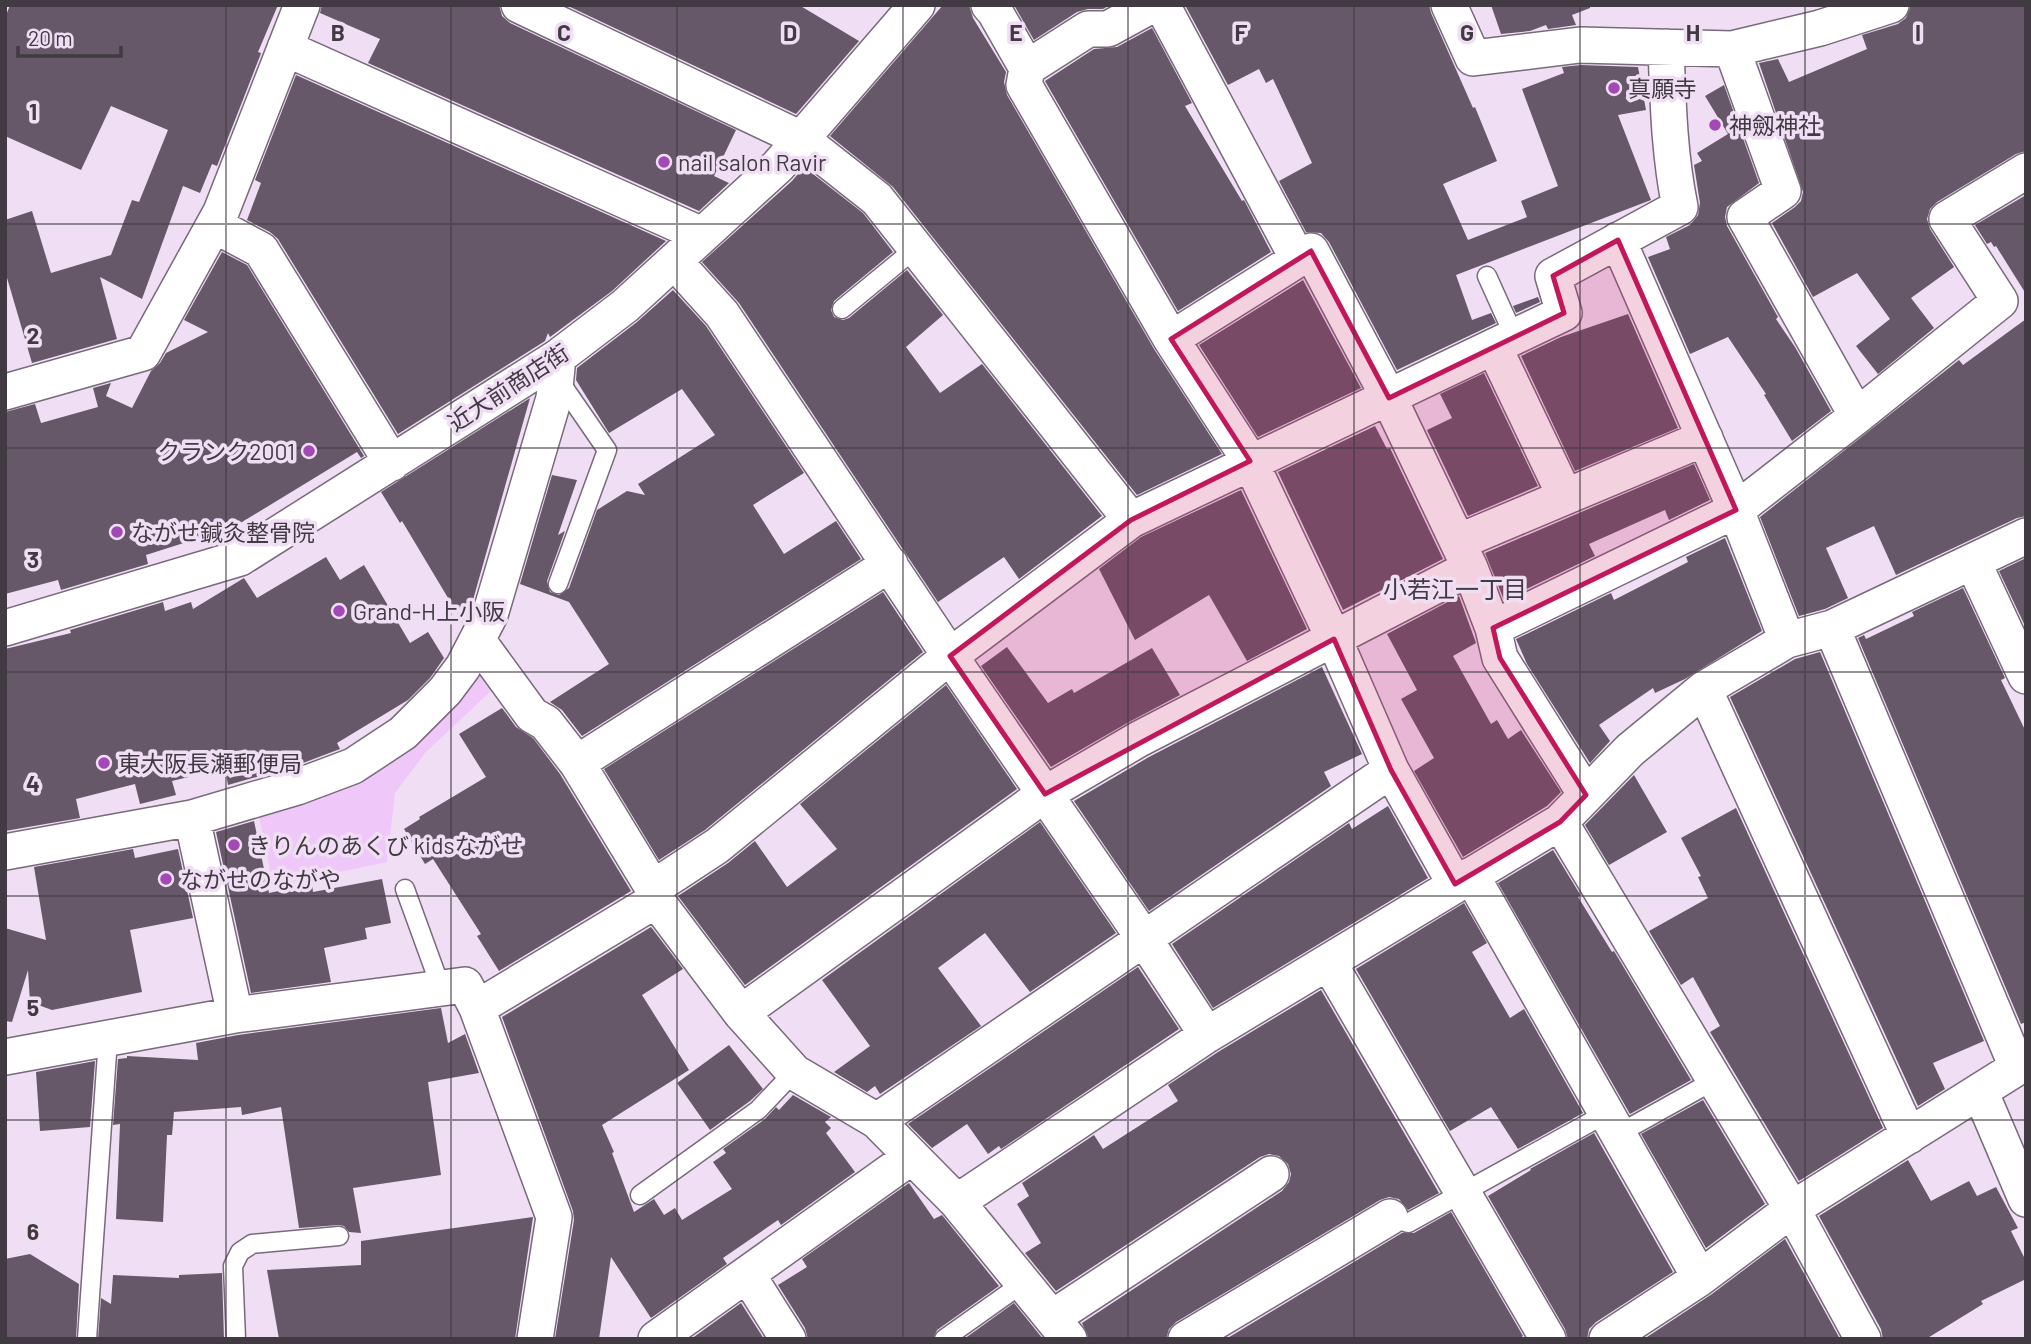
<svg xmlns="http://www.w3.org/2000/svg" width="2031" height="1344" font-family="Barlow,'Noto Sans JP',sans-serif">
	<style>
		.green { fill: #efc7f8 }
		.building { fill: #665769 }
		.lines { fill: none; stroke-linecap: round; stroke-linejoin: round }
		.service-casing { stroke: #78697b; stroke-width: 21 }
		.minor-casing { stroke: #78697b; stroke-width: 38 }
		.service { stroke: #fff; stroke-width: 18 }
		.minor { stroke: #fff; stroke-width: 35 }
		.marked { fill: #c2185b; fill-opacity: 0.2; stroke: #c2185b; stroke-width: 5; stroke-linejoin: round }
		.grid { fill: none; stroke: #413a42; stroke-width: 2; stroke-opacity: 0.55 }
		.poi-dot { fill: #a249b5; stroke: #f0dff4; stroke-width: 2.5 }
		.labels { text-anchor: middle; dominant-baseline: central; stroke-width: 7; stroke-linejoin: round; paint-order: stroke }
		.poi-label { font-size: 23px; fill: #413a42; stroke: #f0dff4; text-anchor: start }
		.street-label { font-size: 23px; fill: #413a42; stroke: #f0dff4 }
		.neighbourhood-label { font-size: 24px; fill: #413a42; stroke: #f0dff4 }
		.grid-label { font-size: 23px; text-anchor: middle; font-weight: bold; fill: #413a42; stroke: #f0dff4; stroke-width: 7; stroke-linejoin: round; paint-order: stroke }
	</style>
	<rect width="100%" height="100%" fill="#f0dff4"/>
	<!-- green -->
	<path class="green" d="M476,669L493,689L425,753L395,793L387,862L273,886L258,811Z"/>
	<!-- building -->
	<path class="building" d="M10,5H278L258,52L261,53L260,56L217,166L212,164L200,193L183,186L142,299L100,277L117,339L32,363L5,271V220L32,211L51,273L111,255L132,200L139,202L168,130L111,106L81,170L5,136V18Z
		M322,5H499L502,16L510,23L736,130L714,176L729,183L699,211L368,63L380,39L320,13Z
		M566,5H799L859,41L796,114Z
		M943,5H969L973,18L1006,72L1004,82L1007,95L1154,349L1222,454L1137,495L893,187L830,136Z
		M1014,5H1110L1103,9H1088L1077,12L1034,40Z
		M1185,5H1429L1431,13L1473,108L1475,107L1497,161L1443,184L1468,240L1527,217L1521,201L1558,186L1522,89L1564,73L1562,67L1581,65L1638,67L1646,110L1618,115L1651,200L1456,275L1472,320L1491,313L1496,323L1397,370L1329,242L1321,233L1306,232L1279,181L1312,163L1273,79L1266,83L1259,69L1228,85Z
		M1491,5H1590V8L1572,15L1576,25L1548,29L1546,25L1530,31L1501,34Z
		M1911,5H2026V151L2016,154L1937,202L1930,209L1927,219L1930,229L1954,267L1911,298L1934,328L1878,374L1856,346L1890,319L1857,273L1813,297L1772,223L1795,207L1801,201L1803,192L1759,63L1778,59L1789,82L1867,49L1862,35L1898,24L1906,18Z
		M1152,28L1192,103L1185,106L1242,201L1244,200L1271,252L1178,311L1045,81L1094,49L1117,47Z
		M296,75L666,241L612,291L550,337L548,333L545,341L398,434L278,239L270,232L247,220L261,183L255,180Z
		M1724,85L1759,183L1727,207L1725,217L1727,226L1778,317L1776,319L1795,347L1831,411L1792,441L1764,395L1766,394L1728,337L1690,354L1648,257L1670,249L1666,237L1690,225L1698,215L1700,203L1694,165L1702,161L1697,153L1728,134L1705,96Z
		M804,167L863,213L893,252L834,301L831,310L834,317L843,320L849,318L907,270L943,315L906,347L940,393L982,364L1102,516L1019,579L1004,557L938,602L739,303L702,262L792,181Z
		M2026,195V294L1996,246L1994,247L1991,242L1987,244L1975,225Z
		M222,252L247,265L364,456L361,458L357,452L234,527L146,555L148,564L61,590L58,580L5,594V412L35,404L41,423L98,407L93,388L111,383L106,396L132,408L151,371L160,363L166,353L208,332L184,320Z
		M1303,280L1361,388L1258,437L1199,345Z
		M673,290L706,326L804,473L753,505L784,554L836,521L861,559L582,736L562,710L550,702L609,664L569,602L520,584L552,475L577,480L558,535L565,531L547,581L550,592L559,595L569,588L597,510L627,491L645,495L638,484L715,435L682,389L609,433L576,380L577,368L637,322Z
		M1538,297L1540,302L1516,313L1513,306Z
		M1628,314L1678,428L1575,471L1521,356L1561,337Z
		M2026,319V516L2017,518L1896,575L1874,526L1826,548L1848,598L1825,609L1799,616L1760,517L1959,360L1963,365Z
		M1484,373L1538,486L1468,516L1427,430L1452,418L1440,394Z
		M530,398L471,607L463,623L402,521L400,523L381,492Z
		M1375,426L1387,449L1390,448L1443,559L1343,610L1278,472Z
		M1694,464L1710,500L1669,520L1665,510L1589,544L1595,556L1504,600L1485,553Z
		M1241,490L1307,629L1247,661L1209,595L1135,640L1099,569L1141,537Z
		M1725,538L1762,631L1685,679L1655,693L1653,688L1599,725L1610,741L1590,763L1527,664L1516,639L1611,593L1614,600L1688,562L1686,557Z
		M326,557L340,580L364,565L410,643L428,632L444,658L430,678L408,700L337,743L340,749L295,766L228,785L225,768L172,781L176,795L140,804L135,784L76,799L80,818L5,831V649L71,633L70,630L160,603L163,602L165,611L191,602L193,609L244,578L257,598Z
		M2026,558V628L1999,571Z
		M1963,588L2005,678L2001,680L2026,732V1022L2021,1024L1858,638L1864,635L1866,639L1914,616L1912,612Z
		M883,592L923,652L705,830L659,860L604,769Z
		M1459,596L1476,643L1453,656L1491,724L1497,720L1508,739L1521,730L1561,792L1547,806L1463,857L1414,771L1434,758L1401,699L1417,690L1387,634Z
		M1007,647L1048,703L1072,689L1074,693L1152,648L1180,695L1129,722L1051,767L981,666Z
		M1820,652L1984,1041L1933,1063L1945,1089L1918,1106L1730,697L1795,659Z
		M1322,667L1362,754L1324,772L1331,786L1149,911L1074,801L1149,757Z
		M946,685L1017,789L745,985L678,896L728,863L755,841L787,887L837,849L800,804Z
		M502,708L516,727L533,738L560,774L631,891L499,971L477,936L481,934L433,859L425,864L404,829L420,819L419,817L486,777L459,734Z
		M1634,775L1667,832L1609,865L1585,825Z
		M1388,806L1428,878L1213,1008L1172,944L1349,823L1352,829Z
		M1736,808L1883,1128L1799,1181L1710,1032L1720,1026L1693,977L1681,985L1649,931L1708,898L1698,877L1701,876L1681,838Z
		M254,821L269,893L312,884L313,892L382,879L391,923L365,928L367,939L324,948L331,982L251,993L216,832Z
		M1040,822L1116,933L1030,992L985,933L938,968L981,1026L880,1094L875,1086L867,1092L834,1072L870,1046L822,980Z
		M133,849L135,858L178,849L193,918L130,930L142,992L52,1010L30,1002L28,970L12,1022L5,1021V928L46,940L34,867Z
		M1553,850L1581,896L1578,897L1612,952L1614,951L1691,1080L1630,1114L1498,883Z
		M1464,903L1487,943L1472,952L1510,1018L1524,1009L1583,1113L1518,1149L1491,1107L1450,1131L1356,969Z
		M651,927L683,969L642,995L689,1070L602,1125L614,1152L612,1153L634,1212L654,1199L664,1215L675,1208L682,1220L732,1189L713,1162L726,1153L723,1149L765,1119L776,1107L779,1110L793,1095L831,1117L825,1122L831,1128L826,1133L855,1172L781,1225L778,1220L723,1258L727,1264L651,1318L611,1257L599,1339H555L574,1220L573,1211L502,1017Z
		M1138,967L1179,1029L1001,1149L999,1146L988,1154L967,1124L932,1148L908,1124Z
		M1321,990L1439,1193L1408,1210L1399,1199L1389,1197L1380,1200L1176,1322L1169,1329L1166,1339H1089L1082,1323L1282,1191L1289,1182L1291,1174L1288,1164L1279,1156L1269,1154L1260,1157L1056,1291L1025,1253L1041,1243L1017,1204L1029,1196L1022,1183L1094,1135L1103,1149L1178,1101L1168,1085L1218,1052Z
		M441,1008L448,1043L465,1034L479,1073L428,1082L441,1175L353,1188L361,1233L349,1232L344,1226L339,1225L299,1228L281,1107L242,1115L241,1107L174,1112L172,1135H167L163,1222L116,1219L120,1124L113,1125L118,1059L127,1058V1056L198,1060L196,1043L238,1035Z
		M729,1045L763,1089L750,1101L710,1130L677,1083Z
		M95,1061L90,1127L40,1131L36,1072Z
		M1703,1100L1765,1204L1706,1248L1641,1134Z
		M1594,1133L1673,1272L1596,1322L1589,1329L1587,1339H1568L1565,1329L1488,1196L1531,1170L1530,1169Z
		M1908,1160L1931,1201L1969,1181L1977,1196L1996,1187L2018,1228L2011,1231L2026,1261V1279L1981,1301L1983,1304L1926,1339H1883L1881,1329L1819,1216Z
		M909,1183L934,1219L942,1215L999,1286L937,1330L933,1339H808L805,1328L778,1285L807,1267L802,1259Z
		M1451,1212L1523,1336L1519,1339H1226L1402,1233H1414Z
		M533,1217L515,1339H279L267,1270L361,1265V1241Z
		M1785,1239L1840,1339H1644L1712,1294Z
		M30,1254L79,1284L76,1339H5V1259Z
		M222,1273L224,1339H98L101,1298L111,1304L113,1275L179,1278V1275Z
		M741,1303L764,1339H691Z
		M1014,1303L1043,1339H964Z"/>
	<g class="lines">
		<!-- service casing -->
		<g class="service-casing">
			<path id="service" d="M1487,276L1515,338
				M842,309L916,248
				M558,379L607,450L558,584
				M405,889L441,988
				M1618,1134L1715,1080
				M640,1195L758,1110L794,1072
				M1390,1217L1408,1223L1607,1113
				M87,1339L108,1039
				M236,1339L233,1266L240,1252L252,1244L339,1236
				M944,1339L1023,1283"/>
		</g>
		<!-- minor casing -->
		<g class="minor-casing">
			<path id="minor" d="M519,5L801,139L877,199L1131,520
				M989,5L995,12L1027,68L1024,85L1171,339L1250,461L1334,639L1391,770L1455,884
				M1162,5L1298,259
				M1449,5L1473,58L1580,45L1732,49L1820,28L1891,5
				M285,48L702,235
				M1732,49L1783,191L1745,217L1857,416
				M1027,68L1088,29H1108L1152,5
				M214,225L261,250L392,463
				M1618,240L1736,510L1787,640
				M675,262L722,314L950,656L1145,940L1207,1035
				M1171,339L1311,251L1389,398L1470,568
				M1494,347L1565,496
				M5,392L143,353L221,212L302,5
				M1458,542L1705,438
				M1973,562L2026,676
				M5,628L240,558L558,357L625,306L778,166L917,5
				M1493,628L1500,658L1586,795
				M1832,628L2017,1067
				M478,641L532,715L546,723L577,763L653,888L656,900L741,1013L794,1072L877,1121L957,1202L1069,1339
				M1704,689L1909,1136
				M577,763L890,564
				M192,818L235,1015
				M1560,822L1630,750L1704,689L1787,640L1832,628L2026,536
				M5,852L192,818L297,787L353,766L403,733L445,691L463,667L490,615L554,398L558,357
				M1471,875L1700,1278
				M653,888L717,846L950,656L1131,520L1564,313L1553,276L1680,207C1669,153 1668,101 1666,47
				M1329,963L1548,1339
				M477,1008L656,900
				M741,1013L1045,794L1139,739L1470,568L1493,628L1736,510L1857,416L2000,301L1947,219L2026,171
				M5,1057L235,1015L465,985L477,1008L554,1217L535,1339
				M1980,1091L2026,1199
				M877,1121L1391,770
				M957,1202L1207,1035L1560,822L1792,1209L1863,1339
				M747,1274L788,1339
				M1052,1318L1271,1174
				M656,1339L911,1157
				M1186,1339L1390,1217
				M1607,1339L1700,1278L1792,1209L2026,1062"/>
		</g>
		<!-- service -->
		<use href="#service" class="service"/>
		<!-- minor -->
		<use href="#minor" class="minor"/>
	</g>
	<!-- marked area -->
	<path class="marked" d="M1618,240L1736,510L1493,628L1500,658L1586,795L1560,822L1455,884L1391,770L1334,639L1045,794L950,656L1131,520L1250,461L1171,339L1311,251L1389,398L1564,313L1553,276Z"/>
	<!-- grid -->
	<path class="grid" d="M226,5V1339M451,5V1339M677,5V1339M903,5V1339M1128,5V1339M1354,5V1339M1580,5V1339M1805,5V1339M5,224H2026M5,448H2026M5,672H2026M5,896H2026M5,1120H2026"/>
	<!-- markers -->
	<g class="poi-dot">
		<circle cx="1614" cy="88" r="7"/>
		<circle cx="1715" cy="125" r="7"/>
		<circle cx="664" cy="162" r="7"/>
		<circle cx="309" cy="451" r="7"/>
		<circle cx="117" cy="532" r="7"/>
		<circle cx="339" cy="611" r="7"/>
		<circle cx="104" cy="763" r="7"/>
		<circle cx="234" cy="845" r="7"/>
		<circle cx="166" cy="879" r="7"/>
	</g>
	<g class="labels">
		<!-- poi labels -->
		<g class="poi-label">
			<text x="1628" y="88">真願寺</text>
			<text x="1729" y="125">神劔神社</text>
			<text x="678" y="162">nail salon Ravir</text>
			<text x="295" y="451" text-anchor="end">クランク2001</text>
			<text x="131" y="532">ながせ鍼灸整骨院</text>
			<text x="353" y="611">Grand-H上小阪</text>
			<text x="118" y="763">東大阪長瀬郵便局</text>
			<text x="248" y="845">きりんのあくび kidsながせ</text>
			<text x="180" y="879">ながせのながや</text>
		</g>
		<!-- street labels -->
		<g class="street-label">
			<text transform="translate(508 387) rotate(-33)">近大前商店街</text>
		</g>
		<!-- neighbourhood labels -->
		<g class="neighbourhood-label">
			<text x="1455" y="588">小若江一丁目</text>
		</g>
	</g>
	<g class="grid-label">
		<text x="338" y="41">B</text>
		<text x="564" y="41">C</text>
		<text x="790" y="41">D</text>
		<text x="1016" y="41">E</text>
		<text x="1241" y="41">F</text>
		<text x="1467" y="41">G</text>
		<text x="1693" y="41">H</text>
		<text x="1918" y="41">I</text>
		<text x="33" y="120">1</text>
		<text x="33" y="344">2</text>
		<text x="33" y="568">3</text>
		<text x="33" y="792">4</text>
		<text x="33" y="1016">5</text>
		<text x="33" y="1240">6</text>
	</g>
	<!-- border -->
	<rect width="2031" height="1344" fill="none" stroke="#413a42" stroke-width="14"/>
	<!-- scale -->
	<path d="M18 46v10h103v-10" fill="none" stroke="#413a42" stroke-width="3.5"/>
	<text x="28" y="46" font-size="21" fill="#413a42" stroke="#f0dff4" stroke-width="5" paint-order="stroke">20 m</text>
</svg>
